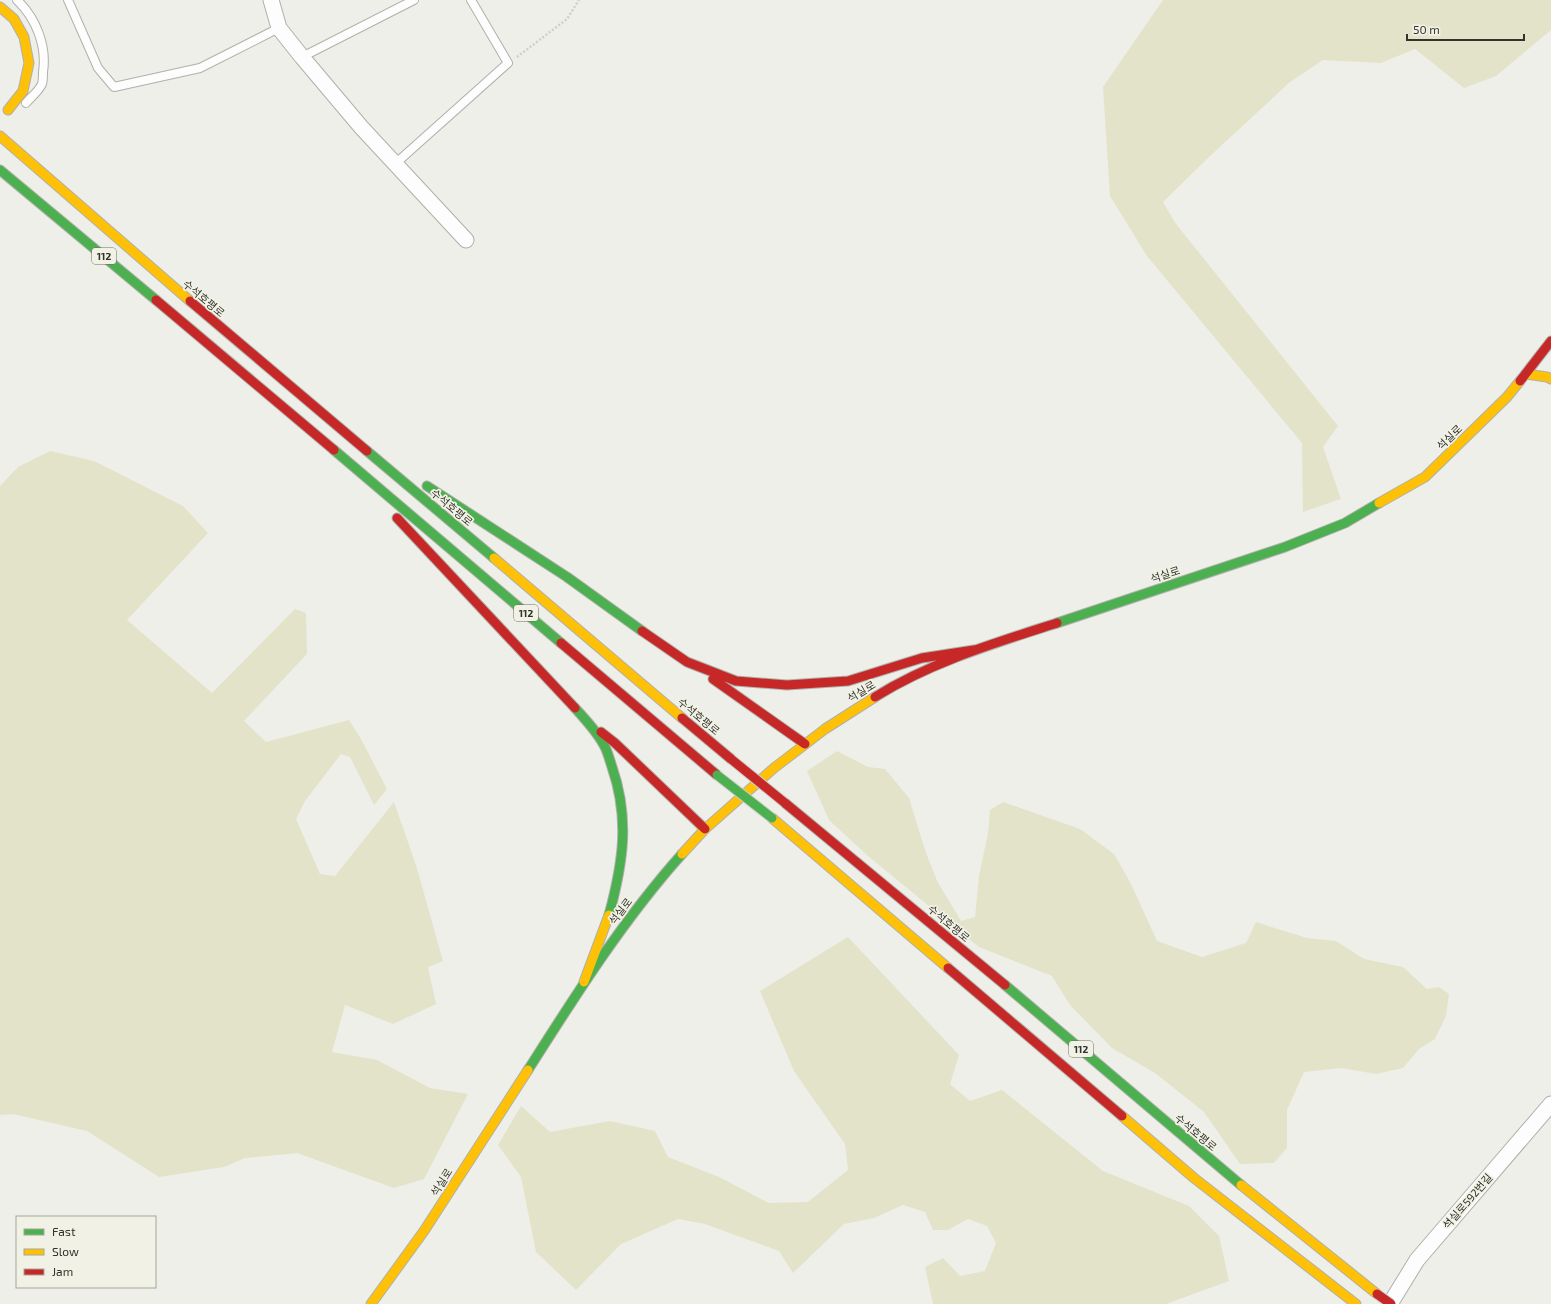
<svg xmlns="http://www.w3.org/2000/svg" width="1551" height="1304" font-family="'Exo 2','Noto Sans KR',sans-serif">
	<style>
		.green { fill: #e3e3ca }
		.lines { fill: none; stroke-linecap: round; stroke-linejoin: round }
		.lane-casing { stroke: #b0b0ac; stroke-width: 10 }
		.street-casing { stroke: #b0b0ac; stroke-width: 17 }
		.fast-casing { stroke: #b0b0ac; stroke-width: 11 }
		.slow-casing { stroke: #b0b0ac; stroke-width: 11 }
		.jam-casing { stroke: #b0b0ac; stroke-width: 11 }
		.path { stroke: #cfd0cd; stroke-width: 2.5; stroke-dasharray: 2 2; stroke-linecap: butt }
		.lane { stroke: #fcfdfc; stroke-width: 8 }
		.street { stroke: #fcfdfc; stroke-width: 15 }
		.fast { stroke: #4caf50; stroke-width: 9 }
		.slow { stroke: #ffc107; stroke-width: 9 }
		.jam { stroke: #c62828; stroke-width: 9 }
		.fast-bridge-casing { stroke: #cccdc9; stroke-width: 11; stroke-linecap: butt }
		.jam-bridge-casing { stroke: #cccdc9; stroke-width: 11; stroke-linecap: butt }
		.fast-bridge { stroke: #4caf50; stroke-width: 9 }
		.jam-bridge { stroke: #c62828; stroke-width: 9 }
		.labels { text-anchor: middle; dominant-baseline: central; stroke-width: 3.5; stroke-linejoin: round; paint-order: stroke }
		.shield { fill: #f1f2e5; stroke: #6c6c65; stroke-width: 1 }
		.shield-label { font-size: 10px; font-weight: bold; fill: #33332e }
		.street-label { font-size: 11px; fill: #33332e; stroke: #f1f2e5 }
	</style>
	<rect width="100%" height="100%" fill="#eeefe8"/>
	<!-- green -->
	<path class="green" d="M1163,0H1551V30L1496,76L1464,88L1415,49L1381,63L1323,60L1290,82L1209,157L1163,202L1176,224L1338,426L1323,447L1341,499L1303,512L1302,443L1147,256L1110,196L1103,87Z
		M50,451L94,461L183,506L208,533L127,620L212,693L295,609L306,613L307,654L244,721L266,742L349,720L361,739L387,789L374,805L350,757L341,754L305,801L296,819L320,874L335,876L394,802L416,865L443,961L428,967L436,1004L393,1024L345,1005L332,1052L377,1060L430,1088L468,1094L424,1179L394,1188L297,1153L245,1158L224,1167L159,1177L87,1131L13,1114L0,1115V486L18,467Z
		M837,751L868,767L885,769L909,798L925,850L937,881L961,921L975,917L979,876L988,833L990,810L1003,802L1080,829L1114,854L1131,884L1157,941L1202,957L1246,943L1256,922L1307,938L1336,941L1364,959L1403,967L1427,989L1439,987L1449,994L1446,1016L1435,1039L1419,1049L1403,1068L1376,1074L1341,1068L1304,1072L1287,1110V1148L1274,1163L1240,1164L1204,1112L1155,1073L1112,1048L1070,1005L1052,976L979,947L868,856L829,820L807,771Z
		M848,937L959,1055L950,1084L970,1101L1002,1090L1103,1171L1189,1206L1219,1236L1229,1281L1166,1304H933L925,1267L943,1258L960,1276L985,1271L996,1243L987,1226L968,1219L948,1230H933L925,1212L903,1205L874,1218L844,1224L793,1273L779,1251L705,1224L678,1219L621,1244L576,1290L536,1252L521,1177L498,1145L521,1106L550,1132L610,1121L655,1131L668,1157L719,1177L769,1203L808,1202L848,1170L845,1144L794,1071L760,991Z"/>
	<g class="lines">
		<!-- lane casing -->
		<g class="lane-casing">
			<path id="lane" d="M17,0C36,18 47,46 43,72C43,76 43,81 42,84C39,91 30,98 26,103
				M68,0L98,68L114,87L200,68L279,28
				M302,57L414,0
				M395,164L508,63L471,0"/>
		</g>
		<!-- street casing -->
		<g class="street-casing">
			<path id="street" d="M271,0L279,28L302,57L361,127L466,240
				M1390,1304L1417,1260L1551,1104"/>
		</g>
		<!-- fast casing -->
		<g class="fast-casing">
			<path id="fast" d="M0,170L156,300
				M334,450L561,643
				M367,451L494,558
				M427,486L567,577L642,631
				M1057,623L1285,547L1345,523L1379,503
				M575,708C586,720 598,733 605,747C608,753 610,761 612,767C630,819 623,863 609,915
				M1005,985L1241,1185
				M528,1070C575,996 623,920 682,854"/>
		</g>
		<!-- slow casing -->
		<g class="slow-casing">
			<path id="slow" d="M0,7L14,19L24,37L29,63L23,91L8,110
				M0,136L190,301
				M1526,374L1547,377L1551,379
				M1379,503L1425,477L1507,397L1520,381
				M494,558L682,718
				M772,818L948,968
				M682,854L705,829L774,768L825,729L875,697
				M584,982L609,915
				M1122,1116L1194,1178L1356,1304
				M1241,1185L1377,1294
				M371,1304L424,1231L528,1070"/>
		</g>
		<!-- jam casing -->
		<g class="jam-casing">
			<path id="jam" d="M156,300L334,450
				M190,301L367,451
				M1520,381L1551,341
				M397,518L575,708
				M642,631L687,662L736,681L787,685L848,681L922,658L974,650
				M561,643L717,775
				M713,679L805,744
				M875,697C931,662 995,643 1057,623
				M682,718L731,759
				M601,732L615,743L705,829
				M785,803L1005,985
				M948,968L1122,1116"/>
		</g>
		<!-- path -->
		<path class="path" d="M517,57L567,19L579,0"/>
		<!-- lane -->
		<use href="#lane" class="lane"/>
		<!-- street -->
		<use href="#street" class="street"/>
		<!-- fast -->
		<use href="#fast" class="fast"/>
		<!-- slow -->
		<use href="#slow" class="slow"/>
		<!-- jam -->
		<use href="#jam" class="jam"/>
		<!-- fast-bridge casing -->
		<g class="fast-bridge-casing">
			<path id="fast-bridge" d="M717,775L772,818"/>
		</g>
		<!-- jam-bridge casing -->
		<g class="jam-bridge-casing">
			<path id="jam-bridge" d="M731,759L785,803
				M1377,1294L1391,1304"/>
		</g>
		<!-- fast-bridge -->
		<use href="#fast-bridge" class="fast-bridge"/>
		<!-- jam-bridge -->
		<use href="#jam-bridge" class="jam-bridge"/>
	</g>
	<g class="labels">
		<!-- shield labels -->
		<g class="shield">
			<rect x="92" y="248" width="24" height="16" rx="3"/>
			<rect x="514" y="605" width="24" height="16" rx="3"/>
			<rect x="1069" y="1041" width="24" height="16" rx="3"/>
		</g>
		<g class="shield-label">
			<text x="104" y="256">112</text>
			<text x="526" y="613">112</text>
			<text x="1081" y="1049">112</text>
		</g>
		<!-- street labels -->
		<g class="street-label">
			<text transform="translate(204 298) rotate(40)">수석호평로</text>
			<text transform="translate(1449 437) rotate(-44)">석실로</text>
			<text transform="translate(452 507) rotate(40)">수석호평로</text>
			<text transform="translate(1165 574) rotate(-18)">석실로</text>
			<text transform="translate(861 691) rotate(-31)">석실로</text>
			<text transform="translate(699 716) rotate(40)">수석호평로</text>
			<text transform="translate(620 911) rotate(-53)">석실로</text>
			<text transform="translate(949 923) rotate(40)">수석호평로</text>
			<text transform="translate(1196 1132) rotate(40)">수석호평로</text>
			<text transform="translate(441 1182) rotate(-58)">석실로</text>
			<text transform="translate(1467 1201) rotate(-49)">석실로592번길</text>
		</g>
	</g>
	<!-- legend -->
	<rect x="16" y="1216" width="140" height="72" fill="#f1f2e5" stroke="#a5a69c"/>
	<rect x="24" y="1229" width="20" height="6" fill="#4caf50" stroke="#a5a69c"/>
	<text x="52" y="1236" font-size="12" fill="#33332e">Fast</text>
	<rect x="24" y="1249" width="20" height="6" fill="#ffc107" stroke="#a5a69c"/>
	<text x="52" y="1256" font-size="12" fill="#33332e">Slow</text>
	<rect x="24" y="1269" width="20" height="6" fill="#c62828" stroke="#a5a69c"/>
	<text x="52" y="1276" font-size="12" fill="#33332e">Jam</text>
	<!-- scale -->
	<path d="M1407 34v6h117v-6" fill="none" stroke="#33332e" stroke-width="2"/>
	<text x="1413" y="34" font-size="12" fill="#33332e" stroke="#f1f2e5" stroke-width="3" paint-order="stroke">50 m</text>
</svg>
